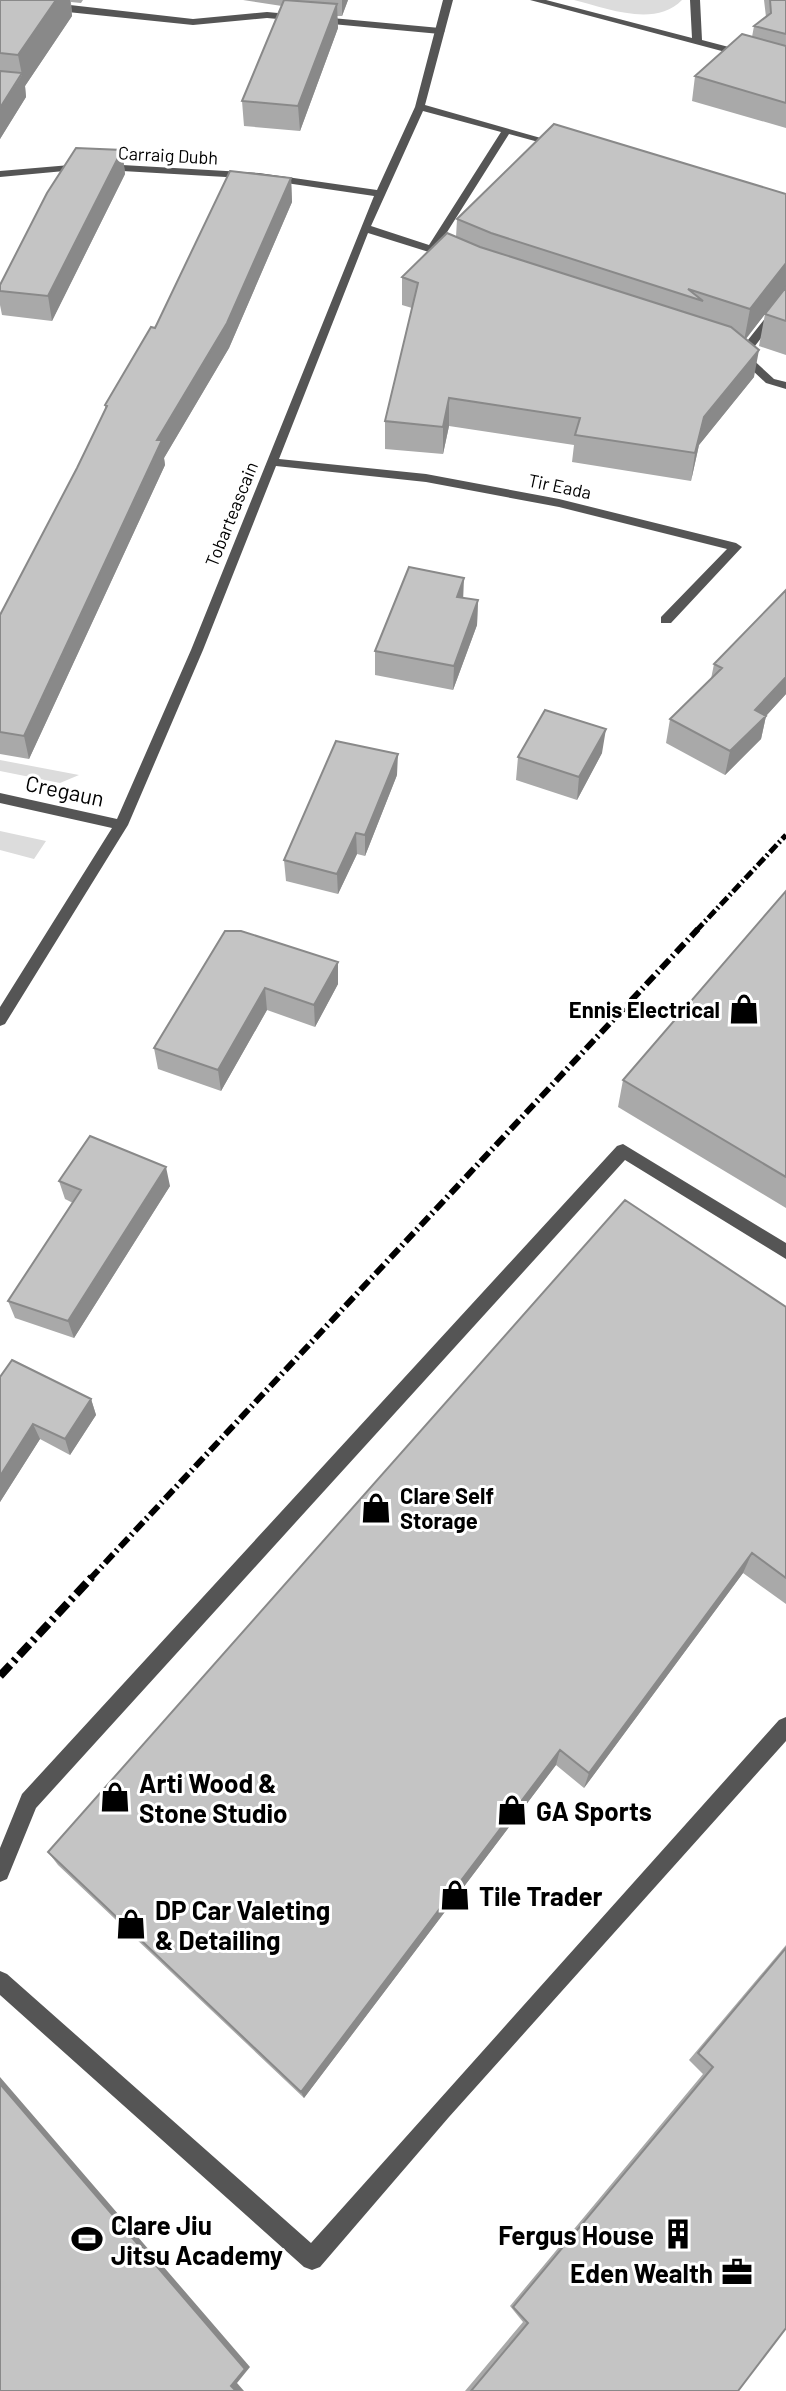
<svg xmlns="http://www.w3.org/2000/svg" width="786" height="2391" font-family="Barlow,sans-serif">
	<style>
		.green { fill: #dcdcdc }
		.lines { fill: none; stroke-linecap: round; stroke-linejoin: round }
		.lane { fill: #555; fill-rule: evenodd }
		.street { fill: #555; fill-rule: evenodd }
		.rail-far2 { stroke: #000; stroke-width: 5; stroke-dasharray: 10 3 2 3; stroke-linecap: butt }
		.rail-far1 { stroke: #000; stroke-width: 6; stroke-dasharray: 12 4 2 4; stroke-linecap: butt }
		.rail { stroke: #000; stroke-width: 8; stroke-dasharray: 15 5 3 5; stroke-linecap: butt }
		.wall { fill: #a9a9a9 }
		.shaded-wall { fill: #898989 }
		.building { fill: #c4c4c4; stroke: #898989; stroke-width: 2 }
		.labels { text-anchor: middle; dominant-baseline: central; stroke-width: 6; stroke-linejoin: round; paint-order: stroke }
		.far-street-label { font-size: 18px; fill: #000; stroke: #fff }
		.street-label { font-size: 22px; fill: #000; stroke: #fff }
		.poi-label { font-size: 22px; font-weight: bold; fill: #000; stroke: #fff; text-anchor: end }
		.near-poi-label { font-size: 26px; font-weight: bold; fill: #000; stroke: #fff; text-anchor: start }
	</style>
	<rect width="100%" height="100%" fill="#fff"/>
	<!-- green -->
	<path class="green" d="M574,0H682C655,28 606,8 574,0Z
		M0,760L79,775L60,783L0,771Z
		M0,831L46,841L34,859L0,850Z"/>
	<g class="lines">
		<!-- lane -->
		<path class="lane" d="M26,0L193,19L267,12L440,28L445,31L440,34L267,18L193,25L29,8L24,5Z"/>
		<!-- street -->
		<path class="street" d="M443,0H453L425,105L562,144L557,147L509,134L437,248L456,254V258H448L368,233L279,459L426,474L559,499L736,543L742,547L671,623H661V617L727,549L559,507L426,482L276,466L203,650L128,825L5,1024L0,1026V1007L112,828L0,803V793L117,819L191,650L374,196L259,179L105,170L100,167L105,164L259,173L377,190L415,107ZM423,111L501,132L429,245L371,226Z
			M530,0H546L692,38L690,0H700L702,40L786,62V68Z
			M82,164L86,165V169L0,177V171Z
			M786,296V306L748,355L774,379L786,382V389L766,383L734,353L740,350L782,297Z
			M623,1144L786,1243V1259L625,1160L36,1808L7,1879L0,1882V1848L22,1794L617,1146Z
			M786,1717V1741L449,2117L320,2267L312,2270L304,2267L0,1995V1971L7,1974L311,2243L779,1720Z"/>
		<!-- rail-far2 -->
		<path class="rail-far2" d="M696,931L786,835"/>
		<!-- rail-far1 -->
		<path class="rail-far1" d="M90,1579L698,929"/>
		<!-- rail -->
		<path class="rail" d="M0,1676L92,1577"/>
	</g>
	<!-- wall -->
	<path class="wall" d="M0,0H83L81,3L71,2L72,16L25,86L26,97L0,139Z
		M243,0H348L342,16H337L338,28L300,131L244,126L242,101L282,6Z
		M764,0H786V128L692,101L695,76L752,37L754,26L766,17Z
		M122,150L125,174L52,321L2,315L0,305V285Z
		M291,178L292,202L229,348L164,458L165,465L29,759L0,754V615L77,468L105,410V405L155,328Z
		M786,194V355L759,346L765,314L746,339L754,377L699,445L691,481L572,462L574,445L449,426L443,454L385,449V421L412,308L402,305V277L456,237L457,219Z
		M786,590V694L766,716L761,739L725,775L666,743L670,719L711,679L714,664Z
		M464,598L478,600L477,625L453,690L375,675V651Z
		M602,753L577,800L516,780L518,757Z
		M397,775L365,856L357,854L338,894L286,881L284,860Z
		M786,891V1208L618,1107L623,1080Z
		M225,931L338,984L315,1027L267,1010L221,1091L158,1069L154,1048Z
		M59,1181L170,1186L74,1338L15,1318L8,1301L73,1203L65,1199Z
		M786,1307V1604L743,1573L584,1788L556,1765L304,2098L58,1865L48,1852Z
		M0,1377L91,1399L96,1415L70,1455L40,1439L0,1502Z
		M786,1945V2328L738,2391H465L523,2322L510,2306L703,2074L689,2060Z"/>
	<!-- shaded-wall -->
	<path class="shaded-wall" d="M56,0H70L72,16L25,86L26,97L0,139V108L22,75L18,55Z
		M342,0H348L342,16Z
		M337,4L338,28L300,131L298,106Z
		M122,150L125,174L52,321L48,296Z
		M291,178L292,202L229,348L164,458L165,465L29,759L24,736L157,440Z
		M786,263V294L780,295L744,341L750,309Z
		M759,350L754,377L699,445L691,481L695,453L704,417Z
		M449,398V426L443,454V427Z
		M464,578L463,602L457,597Z
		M478,600L477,625L453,690L454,666Z
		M786,677V694L765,717L766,716L761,739L725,775L730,751L755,710Z
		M606,729L602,753L577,800L579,777Z
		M398,754L397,775L365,856V835Z
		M356,833L357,854L338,894L337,874Z
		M338,962V984L315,1027L314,1005Z
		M265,988L267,1010L221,1091L218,1070Z
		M166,1167L170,1186L74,1338L68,1321Z
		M91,1399L96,1415L70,1455L65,1439Z
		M33,1424L40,1439L0,1502V1476Z
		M752,1553L743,1573L584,1788L589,1773Z
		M560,1750L556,1765L304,2098L301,2092Z
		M0,2077L250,2367L237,2383L244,2391H236L231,2386L0,2084Z"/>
	<!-- building -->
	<path class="building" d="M0,0H56L18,55L0,53Z
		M284,0L337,4L298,106L242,101Z
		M770,0H786V34L754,26L771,13Z
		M742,34L786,46V103L695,76Z
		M0,71L22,73L0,108Z
		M554,124L786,194V263L750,309L688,289L703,301L491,233L457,219Z
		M76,148L122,150L48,296L0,291V285L47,193Z
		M230,171L291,178L227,323L157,440H162L24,736L0,732V615L77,468L107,406L105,405L151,327L155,328Z
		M447,233L480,247L731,327L759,350L704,417L695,453L575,435L580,418L449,398L443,427L385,421L418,283L402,277Z
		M786,287V321L765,314Z
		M409,567L464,578L457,597L478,600L454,666L375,651Z
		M786,590V677L755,710L766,716L730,751L670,719L722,668L714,664Z
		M545,710L606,729L579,777L518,757Z
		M336,741L398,754L365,835L356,833L337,874L284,860Z
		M786,891V1177L623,1080Z
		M225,931H241L338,962L314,1005L265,988L218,1070L154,1048Z
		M90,1136L166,1167L68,1321L8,1301L81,1190L59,1181Z
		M625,1200L786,1307V1578L752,1553L589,1773L560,1750L301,2092L48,1852Z
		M12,1360L91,1399L65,1439L33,1424L0,1476V1377Z
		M786,1948V2328L738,2391H471L528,2323L513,2307L713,2067L698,2053Z
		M0,2084L245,2369L231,2386L236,2391H0Z"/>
	<!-- icons -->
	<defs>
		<g id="shop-bare" transform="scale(2.4)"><path d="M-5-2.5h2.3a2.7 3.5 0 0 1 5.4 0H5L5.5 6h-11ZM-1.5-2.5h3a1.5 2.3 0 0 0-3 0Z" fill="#000" stroke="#fff" stroke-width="2.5" paint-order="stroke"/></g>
		<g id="building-bare" transform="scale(2.4)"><path d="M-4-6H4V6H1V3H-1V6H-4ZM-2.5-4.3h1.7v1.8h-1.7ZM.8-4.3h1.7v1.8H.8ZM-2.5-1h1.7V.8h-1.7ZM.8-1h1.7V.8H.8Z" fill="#000" stroke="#fff" stroke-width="2.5" paint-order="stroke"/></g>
		<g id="stadium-bare" transform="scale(2.4)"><path d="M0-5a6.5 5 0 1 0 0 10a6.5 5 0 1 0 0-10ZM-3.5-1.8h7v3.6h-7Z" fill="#000" stroke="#fff" stroke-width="2.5" paint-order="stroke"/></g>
		<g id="office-bare" transform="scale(2.4)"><path d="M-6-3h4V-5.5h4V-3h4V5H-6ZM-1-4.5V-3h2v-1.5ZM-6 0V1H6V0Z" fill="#000" stroke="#fff" stroke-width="2.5" paint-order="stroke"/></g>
	</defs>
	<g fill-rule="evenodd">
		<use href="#shop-bare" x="744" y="1009"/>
		<use href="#shop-bare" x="376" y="1508"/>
		<use href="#shop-bare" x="115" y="1797"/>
		<use href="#shop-bare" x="512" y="1810"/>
		<use href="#shop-bare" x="455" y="1895"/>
		<use href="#shop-bare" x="131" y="1924"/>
		<use href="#building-bare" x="678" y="2234"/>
		<use href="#stadium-bare" x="87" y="2239"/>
		<use href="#office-bare" x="737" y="2272"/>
	</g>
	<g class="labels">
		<!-- far-street labels -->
		<g class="far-street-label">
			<text transform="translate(168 155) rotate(3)">Carraig Dubh</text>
			<text transform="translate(560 486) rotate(12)">Tir Eada</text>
			<text transform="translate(231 514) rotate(-68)">Tobarteascain</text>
		</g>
		<!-- street labels -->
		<g class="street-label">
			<text transform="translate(65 790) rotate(12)">Cregaun</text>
		</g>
		<!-- poi labels -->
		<g class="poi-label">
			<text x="720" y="1009">Ennis Electrical</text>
			<text x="400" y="1495" text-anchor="start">Clare Self<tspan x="400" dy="25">Storage</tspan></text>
		</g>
		<!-- near-poi labels -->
		<g class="near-poi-label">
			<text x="139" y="1782">Arti Wood &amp;<tspan x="139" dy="30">Stone Studio</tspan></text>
			<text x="536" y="1810">GA Sports</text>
			<text x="479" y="1895">Tile Trader</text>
			<text x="155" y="1909">DP Car Valeting<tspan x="155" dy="30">&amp; Detailing</tspan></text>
			<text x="111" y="2224">Clare Jiu<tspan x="111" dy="30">Jitsu Academy</tspan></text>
			<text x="654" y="2234" text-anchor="end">Fergus House</text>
			<text x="713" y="2272" text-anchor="end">Eden Wealth</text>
		</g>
	</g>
</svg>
